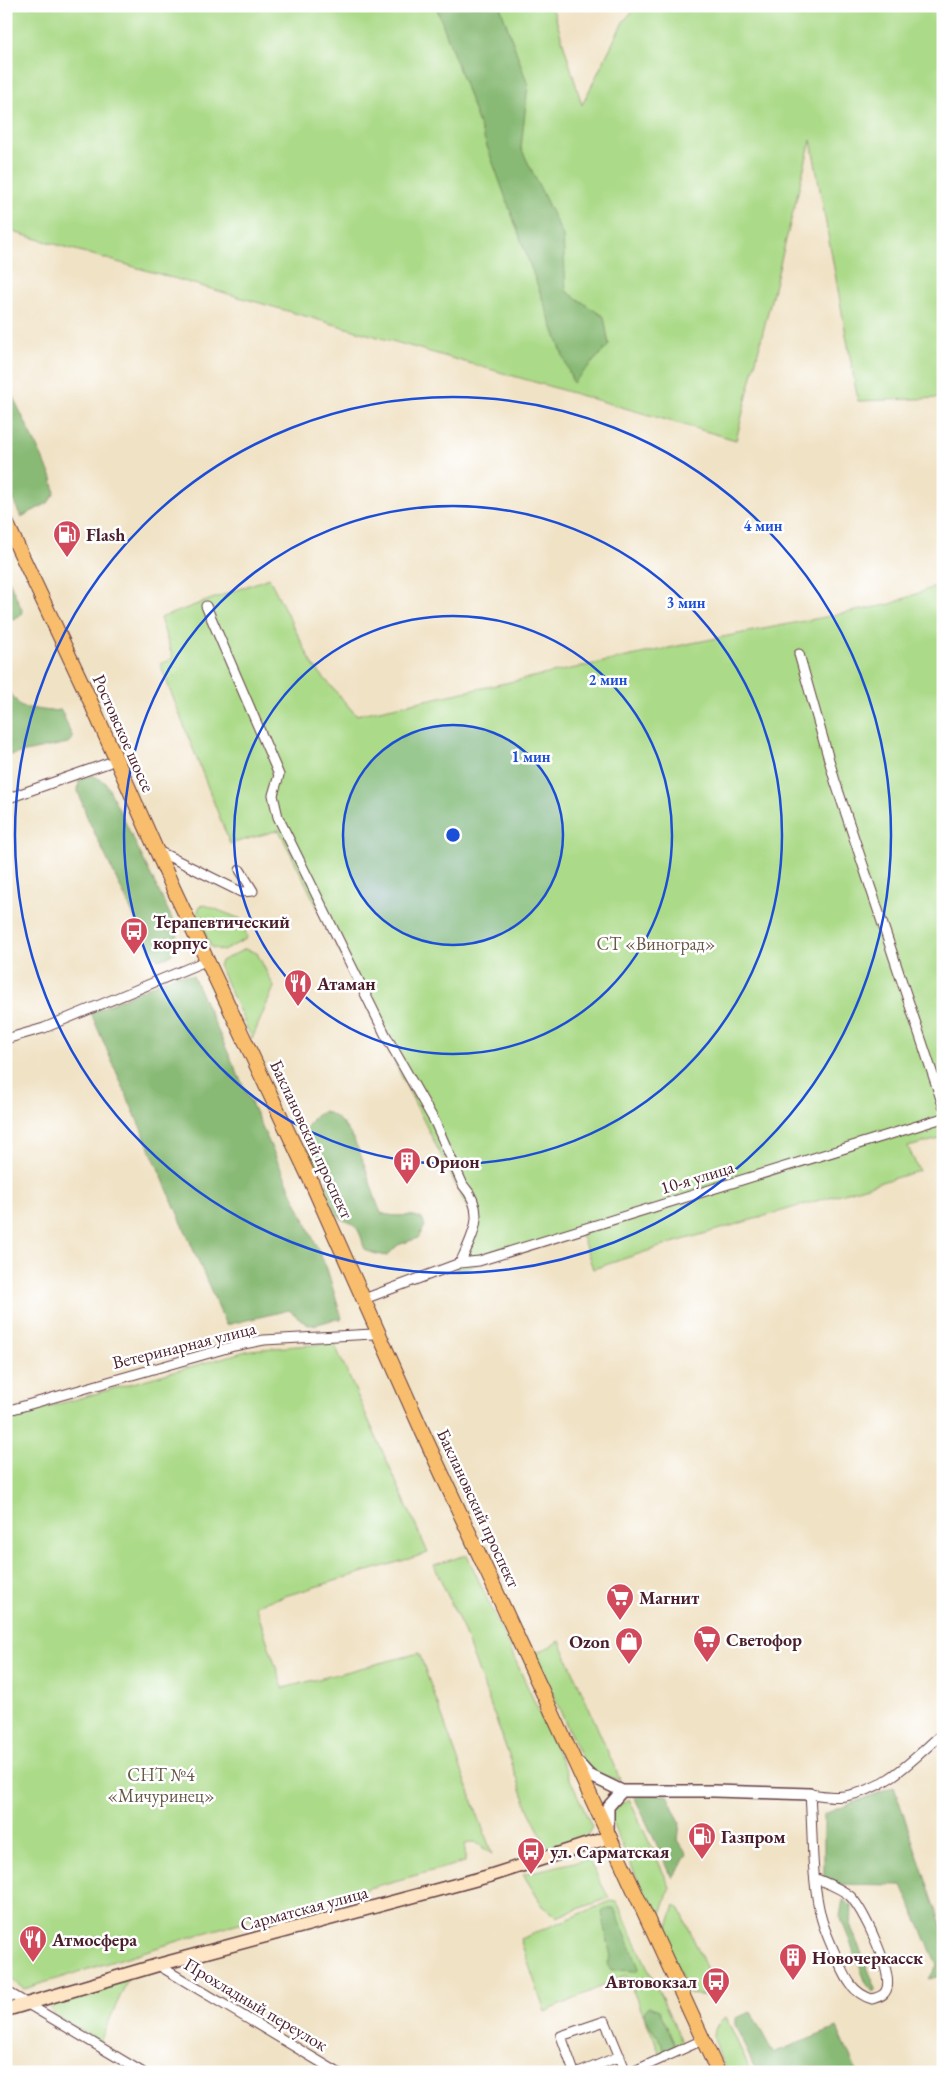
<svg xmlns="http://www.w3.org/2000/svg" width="949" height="2078" font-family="'EB Garamond',serif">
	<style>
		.green { fill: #abda88; stroke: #7a7c5a }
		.forest { fill: #88ba74; stroke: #696c50 }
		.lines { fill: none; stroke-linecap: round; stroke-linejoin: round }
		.minor-casing { stroke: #633c42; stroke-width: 11 }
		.tertiary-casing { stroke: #633c42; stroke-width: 14 }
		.secondary-casing { stroke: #633c42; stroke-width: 15 }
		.primary-casing { stroke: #633c42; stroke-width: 16 }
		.minor { stroke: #fff; stroke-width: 9 }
		.tertiary { stroke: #fff; stroke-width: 11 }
		.secondary { stroke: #fde5c5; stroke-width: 12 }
		.primary { stroke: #f9be6d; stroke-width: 14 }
		.ring { fill: none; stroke: #1d4ed8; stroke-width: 2.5 }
		.labels { text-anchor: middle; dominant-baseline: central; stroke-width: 5; stroke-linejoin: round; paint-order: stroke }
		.poi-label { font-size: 18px; font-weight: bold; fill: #4a1f2b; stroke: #fff; text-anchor: start }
		.street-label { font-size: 18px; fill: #4a1f2b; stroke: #fff }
		.park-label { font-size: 18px; fill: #675747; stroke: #fff }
		.centre { fill: #1d4ed8; stroke: #fff; stroke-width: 2.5 }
		.ring-label { font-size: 15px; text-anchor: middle; font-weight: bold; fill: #1d4ed8; stroke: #fff; stroke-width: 5; stroke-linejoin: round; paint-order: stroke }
	</style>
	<rect width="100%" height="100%" fill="#fff"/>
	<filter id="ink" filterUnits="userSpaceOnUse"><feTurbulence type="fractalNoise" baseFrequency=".02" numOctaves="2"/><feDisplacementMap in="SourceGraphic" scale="10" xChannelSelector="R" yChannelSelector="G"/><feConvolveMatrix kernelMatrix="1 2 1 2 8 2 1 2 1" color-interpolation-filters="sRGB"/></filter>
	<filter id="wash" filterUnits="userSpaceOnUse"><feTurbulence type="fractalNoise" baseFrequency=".0096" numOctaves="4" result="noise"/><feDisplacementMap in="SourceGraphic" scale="20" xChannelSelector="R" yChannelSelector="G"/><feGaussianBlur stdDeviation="1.12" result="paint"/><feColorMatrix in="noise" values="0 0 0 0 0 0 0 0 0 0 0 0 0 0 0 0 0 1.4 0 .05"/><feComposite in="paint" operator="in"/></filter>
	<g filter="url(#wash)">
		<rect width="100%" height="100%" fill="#f0e2c5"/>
		<!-- green -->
		<path class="green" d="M6,6H552L582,105L623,22L637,6H943V398L858,401L811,140L736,440L6,230Z
			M269,578L313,665L356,715L692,643L891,604L943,583V1138L908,1147L919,1171L669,1244L593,1269L580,1231L456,1271L460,1252L475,1224L279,830L230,844L160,664L173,658L160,618Z
			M205,905L241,919L247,936L246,939L223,951L211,947L197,914L200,906Z
			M245,949L257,953L274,987L252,1039L219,966L221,961Z
			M334,1343L428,1553L255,1605L283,1688L419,1653L492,1854L475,1842L465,1844V1862L217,1929L24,1989L6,1976V1419L250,1350Z
			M467,1555L592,1827L585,1839L548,1849L529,1811L463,1629L434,1565Z
			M560,1641L620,1780L594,1774L582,1760L535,1654Z
			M629,1799L670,1887L659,1920L656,1919L610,1819C614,1809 619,1804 629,1799Z
			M588,1859L609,1898L556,1917L542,1905L523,1874Z
			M611,1901L617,1902L684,2046L661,2055L626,1975L545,2012L520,1939Z
			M675,1905L680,1909L716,1990L706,1996L689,1994L668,1944L667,1930Z
			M128,1979L100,2041L53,2015L51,2008L56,1999Z
			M726,2017L751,2072H727C719,2053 703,2031 726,2017Z"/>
		<!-- forest -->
		<path class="forest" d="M436,6H500L528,85L521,148L563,236L566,291L604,317L609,345L573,383Z
			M6,382L52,478L55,493L48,503L21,517L6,485Z
			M6,574L22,610L21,615L13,619L6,615Z
			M6,688L21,707L50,711L61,710L73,738L68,743L6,756Z
			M93,775L106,783L177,929L178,946L170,956L159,960L152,954L87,817L78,791L79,779Z
			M177,974L193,976L327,1269L342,1319C329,1319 321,1325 308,1325L289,1310L226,1325L91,1013Z
			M324,1111C360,1124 367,1182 381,1213C396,1219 411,1212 422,1219L425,1226L418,1238L398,1245L387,1256C353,1250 370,1248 356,1227C352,1222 347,1222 342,1219C333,1211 328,1198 325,1187L331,1175L324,1168L313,1163L304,1132L313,1118Z
			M894,1787L943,1930V1975L929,1979L937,1965L902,1885L832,1884L824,1877V1814Z
			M633,1794L667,1795L680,1823L678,1840L687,1854L673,1879Z
			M843,1900L852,1905L851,1927L876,1989L873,1992L866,1983L840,1916Z
			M608,1908H614L637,1962L639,1969L635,1971L611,1970L608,1964L611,1957L602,1912Z
			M649,2006L659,2010L676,2046L674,2050L666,2053C660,2036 649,2030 644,2012Z
			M751,2012L773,2053L837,2028L857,2072H756L735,2024V2018Z"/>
	</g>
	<g filter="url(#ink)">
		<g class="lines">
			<!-- minor casing -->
			<g class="minor-casing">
				<path id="minor" d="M206,606L279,775L273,795L278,817L386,1036L435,1122L463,1185C487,1212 473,1235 460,1263
					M799,654L835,781L943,1105
					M6,799L108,763
					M156,850L241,892L253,891L240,870
					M6,1039L44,1028L208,960
					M364,1299L460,1263L479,1261L943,1118
					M6,1411L234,1346L264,1340L373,1334
					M815,1878C826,1883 841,1888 850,1896C863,1909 892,1970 887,1988C885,1996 878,1997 872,1999C852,1993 846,1978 838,1960C832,1947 825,1932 821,1917C811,1878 813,1835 810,1794C821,1795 834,1798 845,1796C886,1790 913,1759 943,1733
					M158,1965L337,2072
					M6,1991L142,2072
					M574,2072L561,2036L605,2021L626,2072
					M581,2072L620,2056
					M632,2072L696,2043"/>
			</g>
			<!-- tertiary casing -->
			<g class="tertiary-casing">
				<path id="tertiary" d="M579,1764L589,1775L622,1791H714L810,1794
					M608,1829V1807L622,1791"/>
			</g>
			<!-- secondary casing -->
			<g class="secondary-casing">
				<path id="secondary" d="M6,2010L158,1965L489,1876L610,1837"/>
			</g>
			<!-- primary casing -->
			<g class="primary-casing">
				<path id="primary" d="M6,522L88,696L174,890L310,1179L423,1433L718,2072"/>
			</g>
			<!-- minor -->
			<use href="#minor" class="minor"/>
			<!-- tertiary -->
			<use href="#tertiary" class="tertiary"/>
			<!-- secondary -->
			<use href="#secondary" class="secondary"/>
			<!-- primary -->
			<use href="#primary" class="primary"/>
		</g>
	</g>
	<!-- distance rings -->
	<circle cx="453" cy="835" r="110" fill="#1d4ed8" fill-opacity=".12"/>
	<g class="ring">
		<circle cx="453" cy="835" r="110"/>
		<circle cx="453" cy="835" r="219"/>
		<circle cx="453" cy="835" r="329"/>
		<circle cx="453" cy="835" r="438"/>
	</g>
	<!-- icons -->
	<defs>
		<g id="fuel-pin" transform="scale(1.4375)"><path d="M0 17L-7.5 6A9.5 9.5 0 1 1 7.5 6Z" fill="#d1495b" stroke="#fff"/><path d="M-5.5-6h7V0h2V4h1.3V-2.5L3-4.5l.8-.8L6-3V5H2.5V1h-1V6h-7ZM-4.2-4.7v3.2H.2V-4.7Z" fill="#fff"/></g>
		<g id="bus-pin" transform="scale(1.4375)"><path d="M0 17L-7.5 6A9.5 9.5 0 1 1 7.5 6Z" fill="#d1495b" stroke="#fff"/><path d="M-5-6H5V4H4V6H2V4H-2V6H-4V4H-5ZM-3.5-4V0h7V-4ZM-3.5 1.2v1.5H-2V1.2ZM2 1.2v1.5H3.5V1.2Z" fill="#fff"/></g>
		<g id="restaurant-pin" transform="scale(1.4375)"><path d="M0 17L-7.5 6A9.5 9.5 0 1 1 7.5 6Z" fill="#d1495b" stroke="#fff"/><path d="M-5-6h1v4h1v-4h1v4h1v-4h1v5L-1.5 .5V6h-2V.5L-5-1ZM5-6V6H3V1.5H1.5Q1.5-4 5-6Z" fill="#fff"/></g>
		<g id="building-pin" transform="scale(1.4375)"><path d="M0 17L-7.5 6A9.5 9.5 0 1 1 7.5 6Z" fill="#d1495b" stroke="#fff"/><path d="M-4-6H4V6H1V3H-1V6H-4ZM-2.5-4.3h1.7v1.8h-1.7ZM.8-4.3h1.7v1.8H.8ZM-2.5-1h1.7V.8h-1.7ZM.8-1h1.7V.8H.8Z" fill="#fff"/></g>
		<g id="supermarket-pin" transform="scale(1.4375)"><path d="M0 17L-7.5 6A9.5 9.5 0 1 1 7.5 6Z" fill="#d1495b" stroke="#fff"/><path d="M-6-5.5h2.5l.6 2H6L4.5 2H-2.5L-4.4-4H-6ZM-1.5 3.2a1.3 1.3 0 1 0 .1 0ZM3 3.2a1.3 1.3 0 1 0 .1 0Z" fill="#fff"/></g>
		<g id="shop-pin" transform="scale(1.4375)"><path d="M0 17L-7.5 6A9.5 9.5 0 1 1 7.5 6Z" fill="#d1495b" stroke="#fff"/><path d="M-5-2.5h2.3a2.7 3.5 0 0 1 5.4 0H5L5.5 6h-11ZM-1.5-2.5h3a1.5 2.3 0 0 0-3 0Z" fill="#fff"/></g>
	</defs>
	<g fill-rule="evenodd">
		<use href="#fuel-pin" x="67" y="534"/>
		<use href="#bus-pin" x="134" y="931"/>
		<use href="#restaurant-pin" x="298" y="983"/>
		<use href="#building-pin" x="407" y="1161"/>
		<use href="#supermarket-pin" x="620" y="1597"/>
		<use href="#supermarket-pin" x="707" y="1639"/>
		<use href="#shop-pin" x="629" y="1641"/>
		<use href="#fuel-pin" x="702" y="1836"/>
		<use href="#bus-pin" x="531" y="1851"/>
		<use href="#restaurant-pin" x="33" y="1939"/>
		<use href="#building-pin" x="793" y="1957"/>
		<use href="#bus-pin" x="716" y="1981"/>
	</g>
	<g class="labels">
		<!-- poi labels -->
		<g class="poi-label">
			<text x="86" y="534">Flash</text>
			<text x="153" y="921">Терапевтический<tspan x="153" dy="21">корпус</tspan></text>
			<text x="317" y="983">Атаман</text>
			<text x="426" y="1161">Орион</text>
			<text x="639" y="1597">Магнит</text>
			<text x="726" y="1639">Светофор</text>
			<text x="610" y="1641" text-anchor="end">Ozon</text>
			<text x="721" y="1836">Газпром</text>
			<text x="550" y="1851">ул. Сарматская</text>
			<text x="52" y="1939">Атмосфера</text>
			<text x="812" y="1957">Новочеркасск</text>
			<text x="697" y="1981" text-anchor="end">Автовокзал</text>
		</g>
		<!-- street labels -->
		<g class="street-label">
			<text transform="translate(124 733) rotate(66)">Ростовское шоссе</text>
			<text transform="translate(312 1139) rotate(65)">Баклановский проспект</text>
			<text transform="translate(697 1177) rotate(-17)">10-я улица</text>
			<text transform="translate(184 1345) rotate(-14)">Ветеринарная улица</text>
			<text transform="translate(479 1508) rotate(65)">Баклановский проспект</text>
			<text transform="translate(304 1908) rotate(-15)">Сарматская улица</text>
			<text transform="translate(256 2004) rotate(31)">Прохладный переулок</text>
		</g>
		<!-- park labels -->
		<g class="park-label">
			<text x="656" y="943">СТ «Виноград»</text>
			<text x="161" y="1774">СНТ №4<tspan x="161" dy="21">«Мичуринец»</tspan></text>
		</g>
	</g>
	<circle cx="453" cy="835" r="8" class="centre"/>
	<g class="ring-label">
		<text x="763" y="531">4 мин</text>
		<text x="686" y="608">3 мин</text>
		<text x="608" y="685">2 мин</text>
		<text x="531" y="762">1 мин</text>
	</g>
	<!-- margin -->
	<rect width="949" height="2078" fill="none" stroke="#fff" stroke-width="25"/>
</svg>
